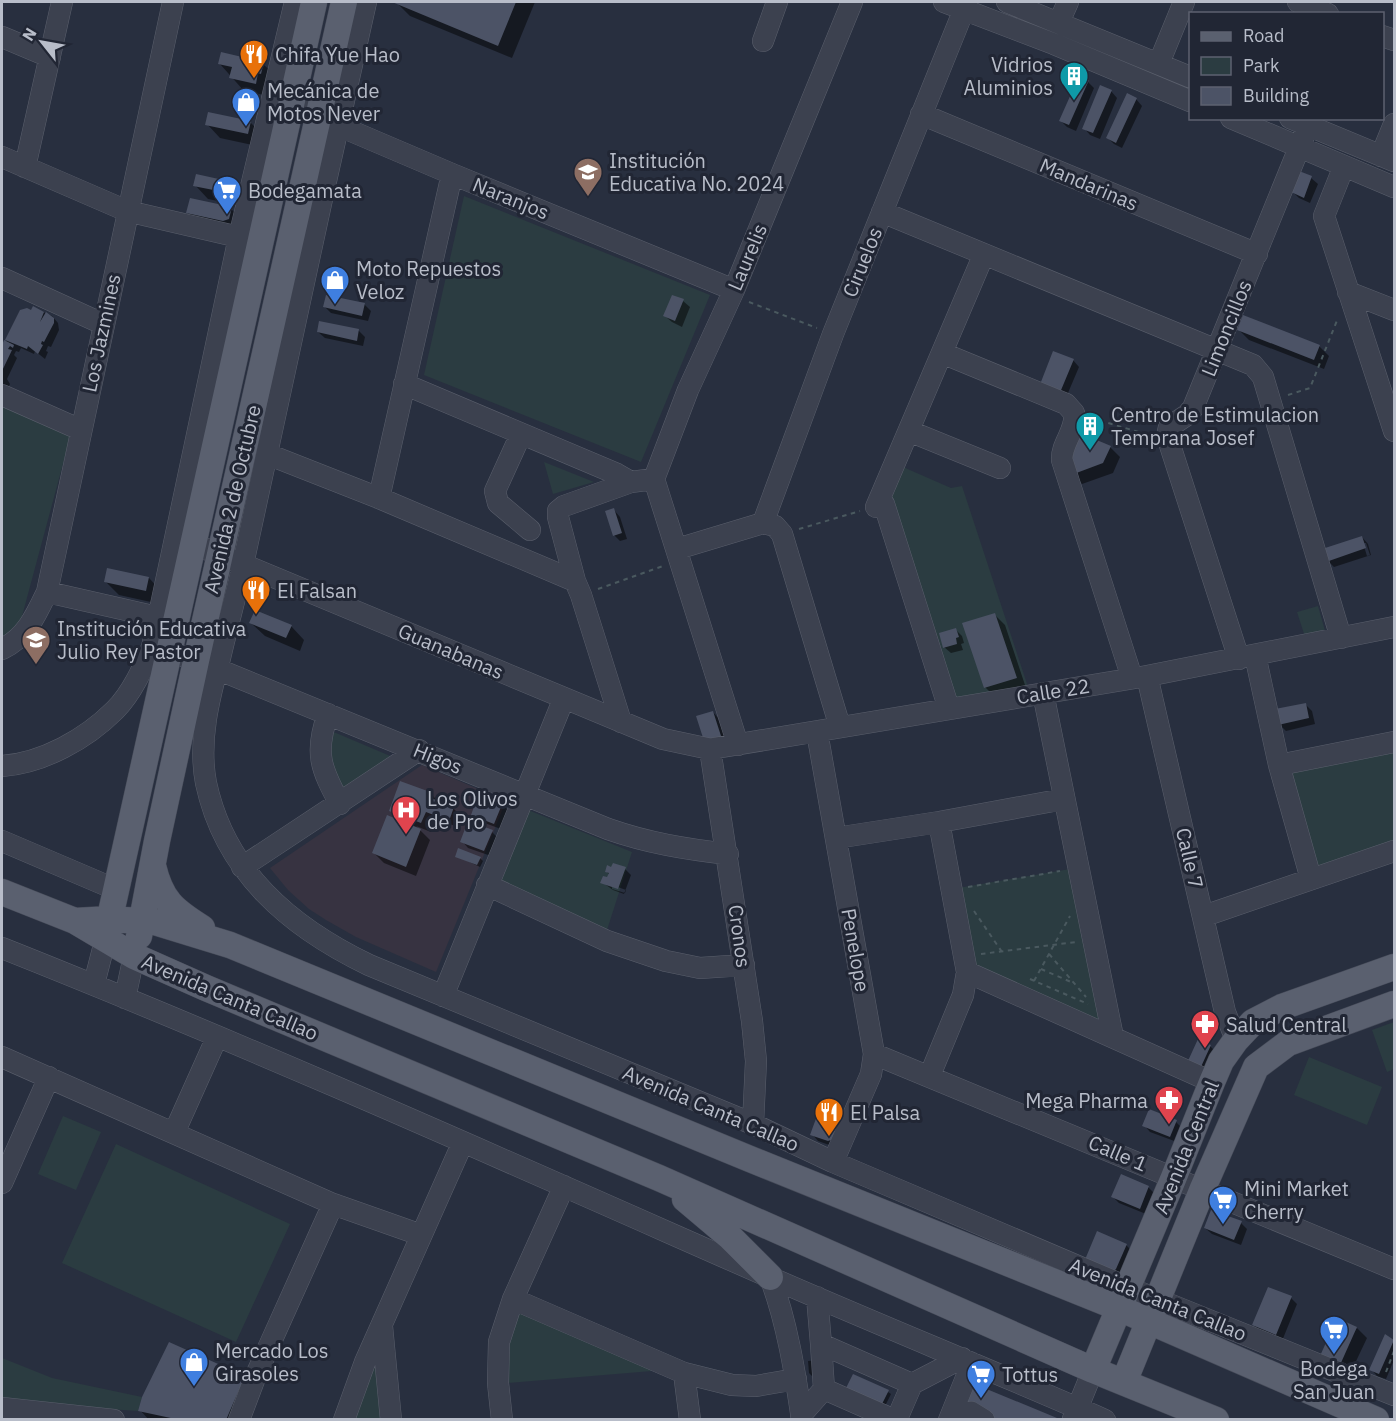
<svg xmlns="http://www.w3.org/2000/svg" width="1396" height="1421" font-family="'IBM Plex Sans',sans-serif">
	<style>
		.medical { fill: #373341 }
		.green { fill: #2b3c41 }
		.shadow { fill: #0007; fill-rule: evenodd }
		.building { fill: #4c5366 }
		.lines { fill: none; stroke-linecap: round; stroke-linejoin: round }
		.minor-casing { stroke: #5a5f6c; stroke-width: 22 }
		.major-casing { stroke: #454a58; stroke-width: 27 }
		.path { stroke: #4a595f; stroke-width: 2; stroke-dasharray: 4.5 4.5; stroke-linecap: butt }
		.minor { stroke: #3c414f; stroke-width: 21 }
		.major { stroke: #5a606f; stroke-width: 26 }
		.labels { text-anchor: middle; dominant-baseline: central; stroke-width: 6; stroke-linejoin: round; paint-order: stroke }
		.poi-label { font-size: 20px; fill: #b8bdc9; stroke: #212634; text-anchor: start }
		.street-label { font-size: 20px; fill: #b8bdc9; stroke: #212634 }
	</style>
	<rect width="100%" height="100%" fill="#282f3f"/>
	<!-- medical -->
	<path class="medical" d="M422,765L506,801L436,972L356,937L326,920L309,909L288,890L270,868Z"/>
	<!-- green -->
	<path class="green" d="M464,196L710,295L641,462L424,375Z
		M2,404L71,434L21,620L8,636L2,638Z
		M544,462L594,482L553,494Z
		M903,467L951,488L962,486L1028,687L944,702L882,504Z
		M1318,606L1326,634L1306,640L1297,612Z
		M329,730L395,758L341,795L333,777Z
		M1394,749V845L1316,871L1288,769Z
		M528,810L632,852L607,930L499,885Z
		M1070,869L1104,1024L971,967L958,888Z
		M1394,1022V1069L1387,1072L1372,1030Z
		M1309,1057L1382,1087L1367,1125L1294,1095Z
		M63,1116L101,1132L76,1190L38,1174Z
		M116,1144L290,1224L236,1342L62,1263Z
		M518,1309L664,1370L507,1383L506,1344Z
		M378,1341L385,1419L349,1420Z
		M2,1358L52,1378L142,1397L138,1411L2,1402Z"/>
	<!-- shadow -->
	<path class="shadow" d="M396,2H535L512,58L410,16Z
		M220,64H263L277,77L269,96L244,91Z
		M1088,82L1094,88L1076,131L1067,127L1061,121Z
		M1111,91L1117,98L1100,139L1090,135L1084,128Z
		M1136,99L1142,106L1122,148L1114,144L1108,138Z
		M251,123L264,136L262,147L220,138L207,124Z
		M1311,178L1318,184L1310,203L1299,198L1293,192Z
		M236,184L250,198L247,207L208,199L195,185Z
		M231,209L245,222L242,232L201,226L188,213Z
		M683,301L690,307L682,327L672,322L665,316Z
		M364,304L371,311L368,321L331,313L325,307Z
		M34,308L52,316L58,323L59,330L51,347L48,346L46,351L48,352L45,359L35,351L34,354L21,348L19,352L16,351L14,355L17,358L7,379L10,384L8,388L2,384V349L21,311L32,312Z
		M1239,330L1319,346L1329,356L1324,369L1249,340Z
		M359,331L365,337L363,346L325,338L318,332Z
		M1073,360L1079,367L1065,400L1047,393Z
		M1110,447L1120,457L1113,473L1082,484L1073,474Z
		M614,510L620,517L627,539L620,541L614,535Z
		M1362,537L1368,544L1371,555L1334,567L1328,561ZM1363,543H1366L1370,555L1367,556Z
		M149,578L162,592L160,604L119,595L106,582Z
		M995,615L1005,625L1026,688L995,697L985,687Z
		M251,623L291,626L304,640L300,651L265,636Z
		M956,630L962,636L964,643L961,644L963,650L951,653L944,647Z
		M1305,704L1312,711L1315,724L1286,731L1279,724Z
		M713,712L719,719L727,743L722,749Z
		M432,795L441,804L453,808L460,815L455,826L436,819L431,832L416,826L430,840L416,876L384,863L374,853L404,824L391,811Z
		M502,804L508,810L501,829L479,821L473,814Z
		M492,832L498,838L491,856L468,848L462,841Z
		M457,856L480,858L483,861L480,867Z
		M625,869L631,875L624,894L613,890L602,882L610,875L606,871ZM612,885L626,890L625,893L612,889Z
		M1210,1046L1216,1052L1206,1074L1195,1069Z
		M819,1115L835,1147L818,1141L812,1134Z
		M1176,1122L1182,1128L1177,1142L1150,1132L1144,1125Z
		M1148,1187L1155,1194L1146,1214L1119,1203L1113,1197Z
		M1241,1223L1247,1229L1241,1245L1212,1234L1205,1228Z
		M1126,1245L1132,1251L1122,1275L1092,1268Z
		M1291,1298L1297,1304L1282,1341L1260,1331L1254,1325Z
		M1357,1328L1367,1338L1350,1374L1332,1365Z
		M1386,1336L1394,1340V1360L1386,1379L1377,1376L1371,1369Z
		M819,1360L823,1374L812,1376L809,1373L808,1361Z
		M244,1377L245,1420H149L140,1410Z
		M851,1390L888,1392L891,1394L885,1406Z"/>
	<!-- building -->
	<path class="building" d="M392,2H516L498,46Z
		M221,52L264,62L261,74L258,73L256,84L229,78L232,67L218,64Z
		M1079,76L1089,80L1069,125L1059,121Z
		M1100,85L1112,90L1093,133L1082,129Z
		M1127,93L1137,98L1116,143L1106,138Z
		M208,112L251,121L248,134L205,125Z
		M1299,171L1312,176L1304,198L1291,192Z
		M196,174L237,183L234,194L193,186Z
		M190,198L232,207L229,219L223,221L186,213Z
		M326,295L365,303L362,316L323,307Z
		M672,295L684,299L675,321L663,316Z
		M33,306L44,312L40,322L46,312L54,318V323L44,342L42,341L41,344L43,345L38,354L28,346L27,349L5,340L20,310L27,308L31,310Z
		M1243,315L1320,345L1314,360L1237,330Z
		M319,321L359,329L357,341L317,332Z
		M4,340L14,345L13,348L10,346L8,349L12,350L2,371V345Z
		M1053,351L1074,359L1059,395L1039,387Z
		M1080,433L1111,446L1103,463L1071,475L1070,456Z
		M614,508L622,533L613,536L605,511Z
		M1362,536L1366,548L1326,562L1322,549Z
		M107,568L149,577L146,591L104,582Z
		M255,610L292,625L286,638L249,623Z
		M995,613L1017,678L984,688L962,623Z
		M956,628L959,637L956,638L957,644L943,648L939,633Z
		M1306,703L1309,718L1278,725L1275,709Z
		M713,711L721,736L716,743L705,744L696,716Z
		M400,781L433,793L431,798L454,807L449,821L426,812L421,823L389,811Z
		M479,793L503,802L494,824L471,815Z
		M387,815L421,829L406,867L372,853Z
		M468,821L493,830L484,851L460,842Z
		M458,848L481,857L477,865L455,857Z
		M613,863L626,867L618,889L600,883L603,876L607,877L609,873L605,872L607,865L611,867Z
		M1198,1039L1211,1045L1200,1069L1187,1063Z
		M1149,1109L1177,1120L1170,1137L1142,1126Z
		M818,1113L840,1121L834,1139L828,1141L810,1135Z
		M1121,1174L1149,1186L1140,1209L1111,1197Z
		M1211,1210L1242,1221L1234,1240L1204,1228Z
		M1097,1231L1127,1244L1116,1269L1113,1272L1084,1262Z
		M1268,1287L1292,1296L1276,1335L1252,1325Z
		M1337,1318L1357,1327L1340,1365L1320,1356Z
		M1385,1334L1394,1340L1379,1374L1369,1370Z
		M169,1342L245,1376L226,1420H180L138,1411L142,1397Z
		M853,1374L889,1390L882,1404L846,1388Z
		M960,1378L1057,1418V1420H942Z"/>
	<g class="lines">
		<!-- minor casing -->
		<g class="minor-casing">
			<path id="minor" d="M366,2C324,186 285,370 245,555C238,589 228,623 220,658C209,698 198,741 206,783C225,872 290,927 369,965L753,1124L833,1162L1127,1287L1394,1395
				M944,2L1054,44L1190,101
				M1007,2L1190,77
				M1298,2L1328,14
				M1059,22L1068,2
				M1382,36L1394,40
				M2,37L50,57
				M763,41L777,2
				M1159,63L1184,2
				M290,105L452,174L734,290
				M921,114L1257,254
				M1231,118L1394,187
				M1290,118L1394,161
				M1381,156L1394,124
				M2,157L127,211L239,237
				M1344,166L1324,216L1394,431
				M25,167L62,2
				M882,212L1253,365L1263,377L1341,638
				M2,278L103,324
				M1348,292L1394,310
				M942,353L1066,404L1074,413C1077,430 1061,443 1062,460L1132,678
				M404,384L617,474L631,482
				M2,395L81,430
				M909,431L1000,468
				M521,434L495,491L498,503L530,530
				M267,454L379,498L575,581
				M654,479L688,390L734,290L852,2
				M654,479L738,745
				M379,498L452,174
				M884,504L949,709
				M876,507L984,254
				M763,523L833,334L967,2
				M194,544L663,739L710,749L1147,676L1394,627
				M677,549L763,523L775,526L782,534L840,727
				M47,592L157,617
				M155,647L170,651L217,669L608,829C648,843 685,849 728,854
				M2,649C26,638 36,615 47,592L173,2
				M1255,655L1279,765L1311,879
				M1239,659L1167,436L1169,427L1187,415L1193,408L1308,126
				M1147,676L1225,1012L1236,1040
				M1043,693L1113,1037
				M328,714C314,753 321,769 340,804
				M621,722L581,595L575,581L558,517V511L564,506L631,482L654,479
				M817,732L874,1054L871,1074L833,1162
				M710,749L752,1021L756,1061L753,1124
				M1279,765L1394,742
				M2,766C43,763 86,739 115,710C132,693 143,668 152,647L239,237L295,2
				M836,838L939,822L1064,799
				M2,841L117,890
				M242,867L419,750
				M487,885L607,941L666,961L700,968L744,965
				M1204,916L1394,851
				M2,948C259,1050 513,1164 767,1276C879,1325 993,1371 1105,1420
				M967,972L1212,1082
				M94,984L105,941
				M443,996L564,698
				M125,998L134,956
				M874,1054L1394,1269
				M2,1057L333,1204L421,1235
				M930,1075L963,995L967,972L939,822
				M174,1133L217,1037
				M2,1183L49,1077
				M770,1277C787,1322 795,1372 802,1420
				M817,1297L821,1344L912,1384L962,1358
				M513,1299L684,1373L732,1385L756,1386L796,1379
				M382,1326L391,1420
				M684,1373L690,1420
				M824,1389L890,1418L899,1414L912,1384
				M2,1408L114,1420
				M801,1415L824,1389L821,1344
				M1073,1419L1093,1370
				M239,1420L256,1375L333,1204
				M344,1420L365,1362L463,1142
				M502,1420L498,1383L499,1342L513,1299L564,1186
				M949,1420L972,1363
				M967,1420L971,1412L984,1420"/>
		</g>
		<!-- major casing -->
		<g class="major-casing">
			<path id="major" d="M153,866C161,900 173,910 202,928
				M2,892L75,921L134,956L206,988L659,1178L1093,1370L1216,1420
				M75,921L110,919L155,922L230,945L750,1159L1119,1308L1376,1420
				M106,935L314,2
				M139,936L157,841L196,661L344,2
				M685,1199L730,1237L770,1277
				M1093,1370L1174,1177L1212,1082L1221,1061L1236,1040L1253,1022L1282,1007L1394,967
				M1124,1382L1203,1188L1256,1067L1288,1043L1394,1004"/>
		</g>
		<!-- path -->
		<path class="path" d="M749,302L817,328
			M1288,395L1310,388L1338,318
			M1091,418L1149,435
			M799,529L860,511
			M598,589L663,566
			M968,887L1060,871
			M974,911L1002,952
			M981,954L1076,942
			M1049,954L1086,997
			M1041,969L1071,982
			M1030,979L1088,1004
			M1034,981L1070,916
			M1386,1372L1394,1351"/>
		<!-- minor -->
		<use href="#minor" class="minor"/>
		<!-- major -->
		<use href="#major" class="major"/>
	</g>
	<!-- icons -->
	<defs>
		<g id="restaurant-pin" transform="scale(1.5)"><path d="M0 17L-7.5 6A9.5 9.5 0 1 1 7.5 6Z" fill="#e8710a" stroke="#212634"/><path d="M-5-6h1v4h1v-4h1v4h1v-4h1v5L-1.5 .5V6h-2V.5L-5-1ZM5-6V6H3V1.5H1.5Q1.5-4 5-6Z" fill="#fff"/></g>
		<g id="building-pin" transform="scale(1.5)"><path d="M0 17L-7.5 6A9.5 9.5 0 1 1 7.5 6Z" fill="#0f9aa8" stroke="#212634"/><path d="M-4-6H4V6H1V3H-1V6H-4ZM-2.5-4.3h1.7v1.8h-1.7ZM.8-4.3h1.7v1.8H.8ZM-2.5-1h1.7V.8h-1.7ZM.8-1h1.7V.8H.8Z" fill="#fff"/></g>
		<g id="shop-pin" transform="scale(1.5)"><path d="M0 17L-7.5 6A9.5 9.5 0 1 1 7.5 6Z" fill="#3f7fe0" stroke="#212634"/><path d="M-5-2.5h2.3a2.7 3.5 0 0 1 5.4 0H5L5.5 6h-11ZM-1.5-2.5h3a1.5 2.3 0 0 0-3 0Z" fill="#fff"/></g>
		<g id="school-pin" transform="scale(1.5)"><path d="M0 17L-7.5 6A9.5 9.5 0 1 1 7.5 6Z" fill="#8d6e63" stroke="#212634"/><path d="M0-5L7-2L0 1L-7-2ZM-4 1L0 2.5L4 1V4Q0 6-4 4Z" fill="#fff"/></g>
		<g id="supermarket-pin" transform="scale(1.5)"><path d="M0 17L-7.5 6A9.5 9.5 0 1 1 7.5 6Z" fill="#3f7fe0" stroke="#212634"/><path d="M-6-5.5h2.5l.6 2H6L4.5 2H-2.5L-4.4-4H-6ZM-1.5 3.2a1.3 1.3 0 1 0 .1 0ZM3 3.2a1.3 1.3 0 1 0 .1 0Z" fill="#fff"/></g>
		<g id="hospital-pin" transform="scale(1.5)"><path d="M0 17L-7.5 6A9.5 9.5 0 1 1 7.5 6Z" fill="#e0444e" stroke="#212634"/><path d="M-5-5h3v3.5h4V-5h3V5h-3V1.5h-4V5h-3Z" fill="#fff"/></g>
		<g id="pharmacy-pin" transform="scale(1.5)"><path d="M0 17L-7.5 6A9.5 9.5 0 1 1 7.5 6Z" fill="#e0444e" stroke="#212634"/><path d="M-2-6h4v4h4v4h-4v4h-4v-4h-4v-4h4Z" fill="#fff"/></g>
	</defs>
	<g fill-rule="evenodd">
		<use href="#restaurant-pin" x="254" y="54"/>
		<use href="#building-pin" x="1074" y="76"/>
		<use href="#shop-pin" x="246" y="102"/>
		<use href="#school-pin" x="588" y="172"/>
		<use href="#supermarket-pin" x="227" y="190"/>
		<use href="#shop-pin" x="335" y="280"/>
		<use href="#building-pin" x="1090" y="426"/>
		<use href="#restaurant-pin" x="256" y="590"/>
		<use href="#school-pin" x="36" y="640"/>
		<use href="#hospital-pin" x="406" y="810"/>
		<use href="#pharmacy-pin" x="1205" y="1024"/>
		<use href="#pharmacy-pin" x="1169" y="1100"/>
		<use href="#restaurant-pin" x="829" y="1112"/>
		<use href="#supermarket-pin" x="1223" y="1200"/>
		<use href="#supermarket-pin" x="1334" y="1330"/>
		<use href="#shop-pin" x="194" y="1362"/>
		<use href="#supermarket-pin" x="981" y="1374"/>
	</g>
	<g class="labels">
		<!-- poi labels -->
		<g class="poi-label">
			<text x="275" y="54">Chifa Yue Hao</text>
			<text x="1053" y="64" text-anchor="end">Vidrios<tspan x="1053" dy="23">Aluminios</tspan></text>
			<text x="267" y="90">Mecánica de<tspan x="267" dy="23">Motos Never</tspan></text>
			<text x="609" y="160">Institución<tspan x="609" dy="23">Educativa No. 2024</tspan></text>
			<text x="248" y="190">Bodegamata</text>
			<text x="356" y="268">Moto Repuestos<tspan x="356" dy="23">Veloz</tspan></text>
			<text x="1111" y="414">Centro de Estimulacion<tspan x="1111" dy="23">Temprana Josef</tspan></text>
			<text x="277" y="590">El Falsan</text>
			<text x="57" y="628">Institución Educativa<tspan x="57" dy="23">Julio Rey Pastor</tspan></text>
			<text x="427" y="798">Los Olivos<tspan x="427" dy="23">de Pro</tspan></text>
			<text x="1226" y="1024">Salud Central</text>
			<text x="1148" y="1100" text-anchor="end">Mega Pharma</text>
			<text x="850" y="1112">El Palsa</text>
			<text x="1244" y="1188">Mini Market<tspan x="1244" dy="23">Cherry</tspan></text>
			<text x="215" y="1350">Mercado Los<tspan x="215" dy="23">Girasoles</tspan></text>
			<text x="1334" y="1368" text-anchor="middle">Bodega<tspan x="1334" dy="23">San Juan</tspan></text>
			<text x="1002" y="1374">Tottus</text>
		</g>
		<!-- street labels -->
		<g class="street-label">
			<text transform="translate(1089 184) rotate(23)">Mandarinas</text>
			<text transform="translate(511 198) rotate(22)">Naranjos</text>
			<text transform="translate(747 257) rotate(-67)">Laurelis</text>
			<text transform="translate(862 262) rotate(-68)">Ciruelos</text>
			<text transform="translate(1226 328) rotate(-68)">Limoncillos</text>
			<text transform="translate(101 333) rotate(-78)">Los Jazmines</text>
			<text transform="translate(232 499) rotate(-77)">Avenida 2 de Octubre</text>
			<text transform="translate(451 651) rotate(23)">Guanabanas</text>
			<text transform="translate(1053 691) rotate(-9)">Calle 22</text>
			<text transform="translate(438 758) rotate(22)">Higos</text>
			<text transform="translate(1190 858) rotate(77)">Calle 7</text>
			<text transform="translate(740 936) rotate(82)">Cronos</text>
			<text transform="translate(856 950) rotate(80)">Penelope</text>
			<text transform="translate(230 997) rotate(23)">Avenida Canta Callao</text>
			<text transform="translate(711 1108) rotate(23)">Avenida Canta Callao</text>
			<text transform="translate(1186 1147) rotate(-68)">Avenida Central</text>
			<text transform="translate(1118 1153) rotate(23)">Calle 1</text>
			<text transform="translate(1158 1299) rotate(22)">Avenida Canta Callao</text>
		</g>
	</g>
	<!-- border -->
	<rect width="1396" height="1421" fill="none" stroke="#b8bdc9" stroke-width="6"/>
	<!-- legend -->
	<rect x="1189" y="12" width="195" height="108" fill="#212634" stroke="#5d6270" stroke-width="1.5"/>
	<rect x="1201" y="32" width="30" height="9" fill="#5a606f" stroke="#5d6270" stroke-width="1.5"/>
	<text x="1243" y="42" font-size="18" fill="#b8bdc9">Road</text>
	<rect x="1201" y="57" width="30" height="18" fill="#2b3c41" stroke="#5d6270" stroke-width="1.5"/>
	<text x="1243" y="72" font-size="18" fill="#b8bdc9">Park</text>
	<rect x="1201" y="87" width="30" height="18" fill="#4c5366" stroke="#5d6270" stroke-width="1.5"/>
	<text x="1243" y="102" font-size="18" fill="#b8bdc9">Building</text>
	<!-- north arrow -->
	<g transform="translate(42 42) rotate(301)" stroke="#212634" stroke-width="4.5" paint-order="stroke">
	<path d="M0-4.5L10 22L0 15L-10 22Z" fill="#b8bdc9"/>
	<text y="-9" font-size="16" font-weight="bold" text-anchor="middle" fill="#b8bdc9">N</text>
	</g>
</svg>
